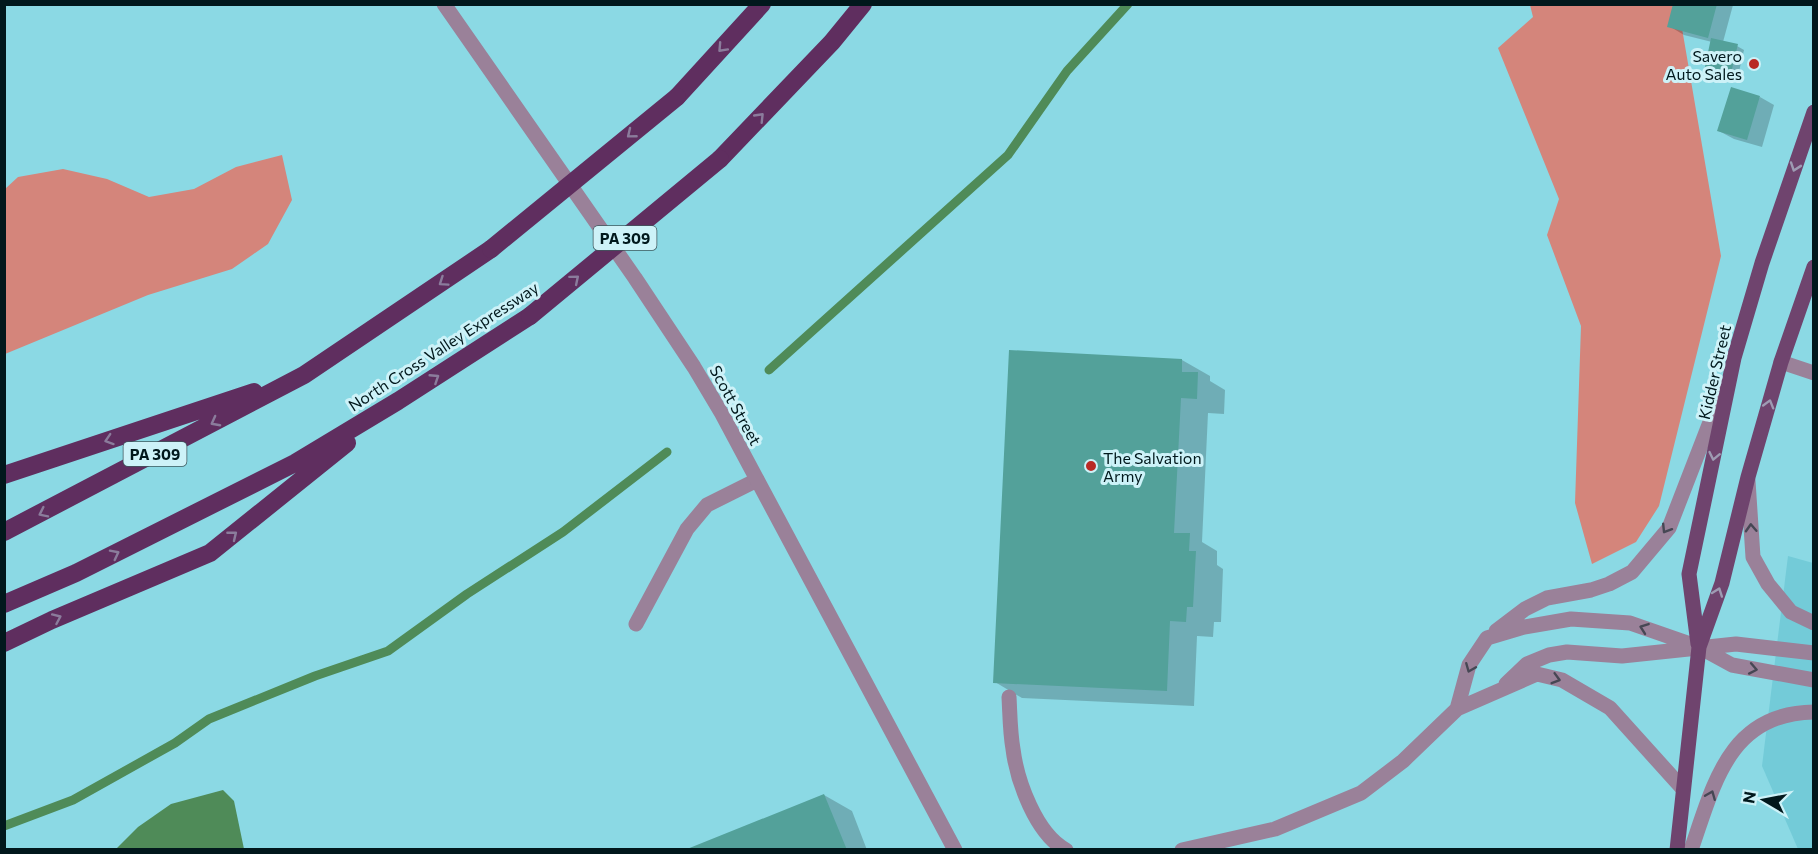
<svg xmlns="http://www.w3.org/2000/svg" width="1818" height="854" font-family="Commissioner,sans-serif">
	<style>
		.built { fill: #73cbd8 }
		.forest { fill: #d4857b }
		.water { fill: #4f8b58 }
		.shadow { fill: #0003 }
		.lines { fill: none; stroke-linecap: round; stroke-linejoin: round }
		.stream { stroke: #4f8b58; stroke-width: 9 }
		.building { fill: #53a19a }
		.service { stroke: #9a8199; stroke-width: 15 }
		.tertiary { stroke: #9a8199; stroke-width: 15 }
		.primary { stroke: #6f446e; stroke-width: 15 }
		.motorway { stroke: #5f2e5f; stroke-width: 18 }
		.motorway-bridge { stroke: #5f2e5f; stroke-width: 18 }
		.oneway { stroke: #8b7c9c }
		.oneway2 { stroke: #9e9bb3 }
		.oneway3 { stroke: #464754 }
		.poi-dot { fill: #b92a25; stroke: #cdf2f8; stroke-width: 2 }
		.labels { text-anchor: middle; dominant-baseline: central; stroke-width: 6; stroke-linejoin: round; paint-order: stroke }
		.shield { fill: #cdf2f8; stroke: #3e595e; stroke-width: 1.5 }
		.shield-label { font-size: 15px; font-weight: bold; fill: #01181c }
		.poi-label { font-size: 16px; fill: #01181c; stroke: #cdf2f8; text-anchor: end }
		.street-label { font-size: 16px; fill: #01181c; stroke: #cdf2f8 }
	</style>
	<rect width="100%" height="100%" fill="#8bd9e4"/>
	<!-- built -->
	<path class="built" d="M1788,556L1813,563V849H1798L1762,766Z"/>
	<!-- forest -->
	<path class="forest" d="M1530,5H1678L1721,256L1659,506L1636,542L1592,564L1575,503L1581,326L1547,235L1559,199L1498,48L1533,17Z
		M282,155L292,200L268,244L232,269L148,295L5,354V189L18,177L63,169L107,179L149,197L194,189L236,167Z"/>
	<!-- water -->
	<path class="water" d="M223,790L234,801L244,849H116L138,827L171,804Z"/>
	<!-- shadow -->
	<path class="shadow" d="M1675,4L1733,5L1723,42L1737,46L1744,50L1738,76L1713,71L1706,66L1712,42L1684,35L1669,26Z
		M1760,97L1774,105L1762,147L1734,139L1719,131Z
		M1011,352L1182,360L1210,376V381L1225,390L1224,414L1208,413L1202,542L1217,551V565L1223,569L1221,622H1214L1213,637L1197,636L1194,706L1022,698L995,682Z
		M824,795L852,811L867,850H691Z"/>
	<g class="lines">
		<!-- stream -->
		<path class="stream" d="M769,370L1008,155L1067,71L1128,4
			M4,826L73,800L175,743L209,719L315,676L388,651L467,594L563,532L667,452"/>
	</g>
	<!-- building -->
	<path class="building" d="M1673,4H1717L1708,38L1667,27Z
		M1711,38L1738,44L1731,73L1705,67Z
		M1731,87L1760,96L1747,140L1717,131Z
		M1009,350L1182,359V372H1198L1197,399L1181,398L1174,533H1190L1189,551H1196L1193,607H1187L1186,622L1170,621L1167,691L993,683Z
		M824,794L847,850H687V849Z"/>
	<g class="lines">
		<!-- service -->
		<path class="service" d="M1781,362L1814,373
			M1748,481L1753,557L1768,584L1791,612L1814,623
			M636,624L687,529L707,505L757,480
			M1496,631L1525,609L1547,598L1591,590L1609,584L1632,572L1669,528L1724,386
			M1506,684L1527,664L1549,655L1567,652L1622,656L1736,644L1814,653
			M1009,697C1010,715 1010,732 1013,749C1017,781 1036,834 1066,850
			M1457,709L1469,665L1487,638L1524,627L1571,619L1630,623L1699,647L1732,665L1814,680
			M1182,850L1275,829L1361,793L1403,761L1457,709L1537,674L1562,680L1610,708L1683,789
			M1691,850C1714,784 1729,713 1814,712"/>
		<!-- tertiary -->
		<path class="tertiary" d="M444,4L635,278L694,367L722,414L955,850"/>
		<!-- primary -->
		<path class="primary" d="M1698,644L1689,574L1734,358L1762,263L1814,112
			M1677,850L1699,647L1722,583L1748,477L1781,362L1814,267"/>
		<!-- motorway -->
		<path class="motorway" d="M677,97L762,4
			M720,159L832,42L863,4
			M4,475L254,392
			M4,532L304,375L491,249
			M4,604L76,573L295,463L398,401L530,316
			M4,643L52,620L210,553L347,443"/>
		<!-- motorway-bridge -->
		<path class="motorway-bridge" d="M491,249L677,97
			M530,316L720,159"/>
	</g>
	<!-- one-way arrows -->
	<defs><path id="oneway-chevron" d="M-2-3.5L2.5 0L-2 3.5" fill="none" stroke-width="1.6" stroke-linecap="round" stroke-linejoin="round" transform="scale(1.5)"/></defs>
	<g class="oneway">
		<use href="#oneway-chevron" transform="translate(722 48) rotate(133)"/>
		<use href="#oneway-chevron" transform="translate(760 117) rotate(-46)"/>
		<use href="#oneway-chevron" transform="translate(631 134) rotate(141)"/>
		<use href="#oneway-chevron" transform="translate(575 279) rotate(-40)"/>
		<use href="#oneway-chevron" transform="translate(443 282) rotate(146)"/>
		<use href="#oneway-chevron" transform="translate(435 378) rotate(-33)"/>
		<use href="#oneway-chevron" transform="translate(215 422) rotate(152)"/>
		<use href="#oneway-chevron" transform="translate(109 440) rotate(162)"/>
		<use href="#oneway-chevron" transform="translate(43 513) rotate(154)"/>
		<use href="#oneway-chevron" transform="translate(233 535) rotate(-39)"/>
		<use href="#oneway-chevron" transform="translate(115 554) rotate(-27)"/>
		<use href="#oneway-chevron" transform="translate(57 618) rotate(-24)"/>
	</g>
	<g class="oneway2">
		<use href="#oneway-chevron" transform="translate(1795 167) rotate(109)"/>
		<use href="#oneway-chevron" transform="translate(1769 404) rotate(-74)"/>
		<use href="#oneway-chevron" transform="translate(1714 456) rotate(102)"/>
		<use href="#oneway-chevron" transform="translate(1718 592) rotate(-70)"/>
	</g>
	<g class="oneway3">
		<use href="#oneway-chevron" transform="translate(1751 528) rotate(-93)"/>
		<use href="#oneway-chevron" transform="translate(1666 529) rotate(122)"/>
		<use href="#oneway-chevron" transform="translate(1644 628) rotate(-160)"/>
		<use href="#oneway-chevron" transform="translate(1470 668) rotate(112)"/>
		<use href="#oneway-chevron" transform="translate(1753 669) rotate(11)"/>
		<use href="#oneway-chevron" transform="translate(1556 679) rotate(16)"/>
		<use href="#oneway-chevron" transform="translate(1711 795) rotate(-68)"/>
	</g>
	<!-- markers -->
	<g class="poi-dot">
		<circle cx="1754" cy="64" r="6"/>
		<circle cx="1091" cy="466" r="6"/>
	</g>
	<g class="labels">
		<!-- shield labels -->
		<g class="shield">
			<rect x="593.5" y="226" width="63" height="24" rx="4.5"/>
			<rect x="123.5" y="442" width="63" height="24" rx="4.5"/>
		</g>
		<g class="shield-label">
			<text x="625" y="238">PA 309</text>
			<text x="155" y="454">PA 309</text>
		</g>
		<!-- poi labels -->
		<g class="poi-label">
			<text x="1742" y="55">Savero<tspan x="1742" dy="18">Auto Sales</tspan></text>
			<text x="1103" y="457" text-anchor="start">The Salvation<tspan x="1103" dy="18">Army</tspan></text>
		</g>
		<!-- street labels -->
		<g class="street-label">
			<text transform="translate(443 346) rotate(-33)">North Cross Valley Expressway</text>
			<text transform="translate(1714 372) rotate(-77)">Kidder Street</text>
			<text transform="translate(736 405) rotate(61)">Scott Street</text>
		</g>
	</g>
	<!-- border -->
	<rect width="1818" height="854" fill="none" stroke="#01181c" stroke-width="12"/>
	<!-- north arrow -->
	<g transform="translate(1764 800) rotate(280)" stroke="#cdf2f8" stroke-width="4.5" paint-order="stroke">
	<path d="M0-4.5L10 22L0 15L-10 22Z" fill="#01181c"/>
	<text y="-9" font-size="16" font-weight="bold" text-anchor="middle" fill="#01181c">N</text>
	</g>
</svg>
